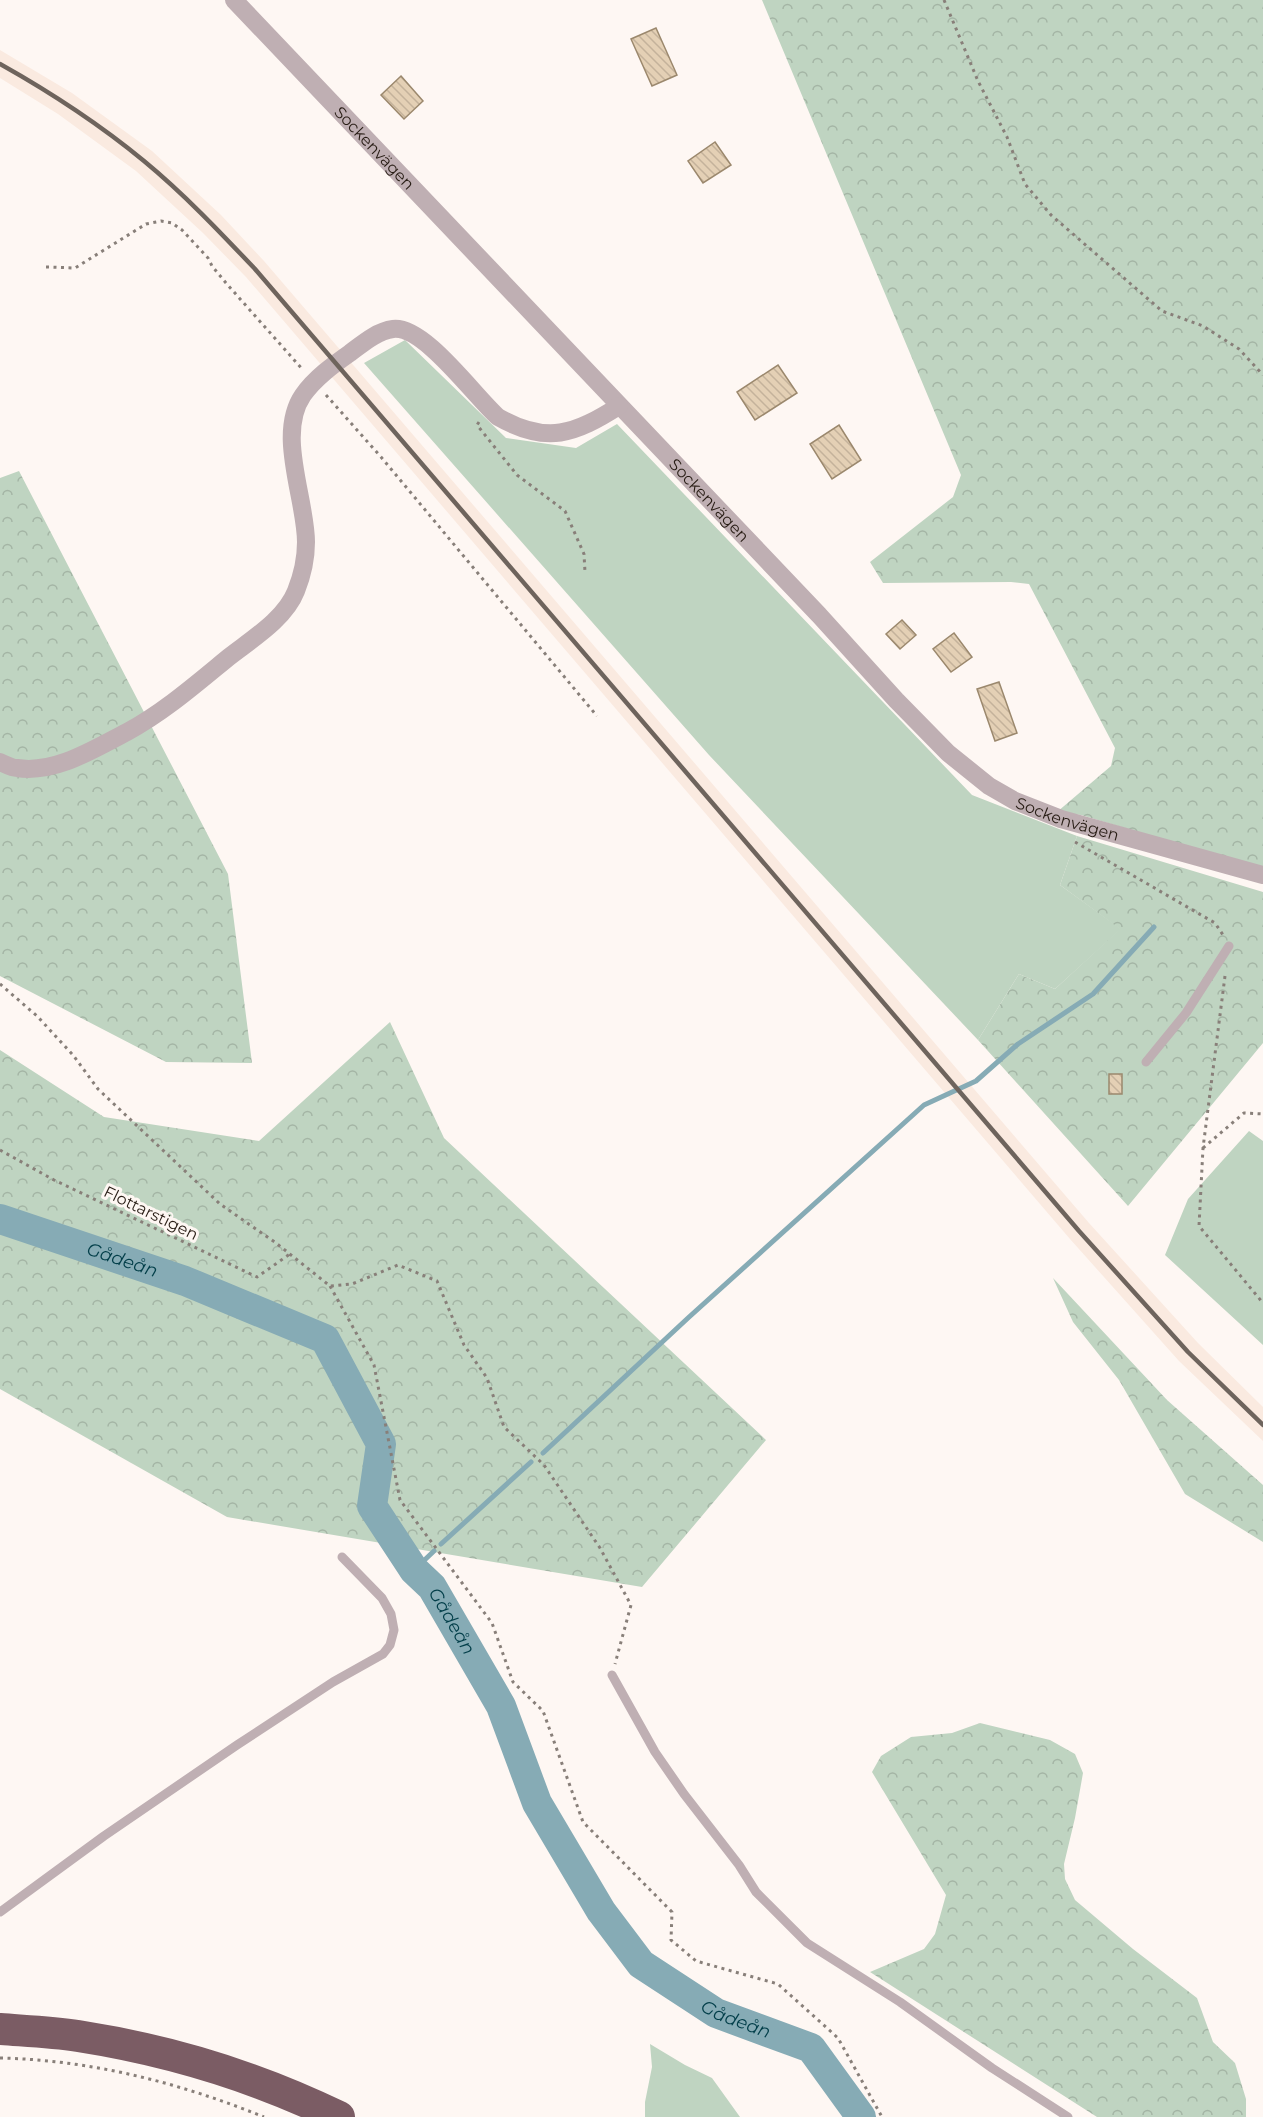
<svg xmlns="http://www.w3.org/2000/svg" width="1263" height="2117" font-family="Montserrat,sans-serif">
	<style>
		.built { fill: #faeae0 }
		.green { fill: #bfd4c1 }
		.forest { fill: url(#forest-crowns) }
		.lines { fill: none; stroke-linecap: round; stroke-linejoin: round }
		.stream { stroke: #86abb5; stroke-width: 5 }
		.river { stroke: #86abb5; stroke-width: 30 }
		.building { fill: url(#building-back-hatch); stroke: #9b886d; stroke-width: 1.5 }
		.path { stroke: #887f79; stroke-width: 3; stroke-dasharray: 3 4.5; stroke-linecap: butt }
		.lane { stroke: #bfafb3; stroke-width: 9 }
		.street { stroke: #bfafb3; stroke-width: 18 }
		.highway { stroke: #7b5c64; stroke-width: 32 }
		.rail { stroke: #6e645d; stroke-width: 4.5 }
		.labels { text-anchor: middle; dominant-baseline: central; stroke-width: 6; stroke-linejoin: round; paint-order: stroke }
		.street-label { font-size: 16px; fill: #271c14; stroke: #fef7f3 }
		.water-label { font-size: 18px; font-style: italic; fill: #023e49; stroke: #fef7f3 }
	</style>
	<defs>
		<pattern id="forest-crowns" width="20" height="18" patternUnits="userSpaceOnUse" patternTransform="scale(1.5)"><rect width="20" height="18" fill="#bfd4c1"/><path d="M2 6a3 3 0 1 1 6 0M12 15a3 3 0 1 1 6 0" fill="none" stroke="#a4b5a5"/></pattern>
		<pattern id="building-back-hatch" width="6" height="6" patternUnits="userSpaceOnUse" patternTransform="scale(1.5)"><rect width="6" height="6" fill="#e4d0b5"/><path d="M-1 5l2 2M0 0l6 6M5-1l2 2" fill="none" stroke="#c4b29b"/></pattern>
	</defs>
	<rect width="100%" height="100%" fill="#fef7f3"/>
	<!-- built -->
	<path class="built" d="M0,50L72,93L152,151L221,215L264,261L1089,1223L1198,1343L1263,1407V1441L1179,1361L1070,1239L246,277L203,233L136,171L58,114L0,78Z"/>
	<!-- green -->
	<path class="green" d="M405,340L506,438L576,448L617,424L972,795L1077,836L1060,885L1121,929L1055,989L1019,974L978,1040L709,755L364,363Z
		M1249,1131L1263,1141V1345L1165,1255L1188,1199Z
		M650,2044L685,2065L712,2078L740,2117H645V2102L652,2067Z"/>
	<!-- forest -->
	<path class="forest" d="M762,0H1263V869L1081,815L1057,812L1111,766L1115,748L1029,584L1011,582L883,583L870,562L953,497L961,475Z
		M19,471L228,874L252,1063L166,1062L0,976V478Z
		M1077,836L1263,892V1043L1128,1206L978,1040L1019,974L1055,989L1120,929L1060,885Z
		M390,1022L444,1138L766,1440L642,1587L227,1517L0,1389V1050L104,1117L259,1141Z
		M1053,1278L1167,1400L1263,1485V1542L1185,1494L1119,1380L1073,1322Z
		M980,1723L1050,1740L1075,1754L1083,1773L1075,1818L1064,1864L1065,1879L1075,1900L1133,1949L1197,1998L1213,2042L1235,2063L1246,2099V2117H1097L870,1972L924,1949L935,1934L946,1895L872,1772L881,1756L911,1737L952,1733Z"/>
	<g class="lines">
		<!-- stream -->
		<path class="stream" d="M543,1453L688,1318L924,1105L976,1081L1018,1044L1093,994L1154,927
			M441,1544L531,1462
			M414,1570L434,1551"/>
		<!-- river -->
		<path class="river" id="s1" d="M0,1219L185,1281L325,1339L381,1444L372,1506L414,1570L432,1587L501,1706L537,1803L601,1911L641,1964L716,2013L811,2048L861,2117"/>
	</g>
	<!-- building -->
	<path class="building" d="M656,28L677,75L652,86L631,39Z
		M401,76L423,101L404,119L381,95Z
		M715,142L731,165L703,183L688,161Z
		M778,365L797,393L755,420L737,392Z
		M839,425L861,460L832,479L810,444Z
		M902,620L916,635L900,649L886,634Z
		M954,633L972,657L951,672L933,649Z
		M999,682L1017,733L995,741L977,689Z
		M1109,1074H1122V1094H1109Z"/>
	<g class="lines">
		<!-- path -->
		<path class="path" d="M944,0L978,81L1007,137L1025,184L1051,215L1162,311L1203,326L1239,349L1263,375
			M46,267L75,268L146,224L161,221L172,223L182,230L208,258L212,266L226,283L303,370
			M326,395L381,457L597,716
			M479,422L477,425L517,475L565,511L584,554L585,572
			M1075,842L1215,923L1223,935
			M1225,976L1203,1148L1199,1226L1263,1303
			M0,984L37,1016L73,1055L98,1089L220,1204L276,1243L330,1286L352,1284L398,1265L437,1281L464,1345L487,1378L504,1427L544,1465L600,1548L631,1605L615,1664
			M1203,1148L1244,1113L1263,1114
			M0,1150L54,1180L257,1277L290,1254
			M330,1286L374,1365L400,1500L492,1623L513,1682L543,1711L583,1822L672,1912L671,1940L696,1961L778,1984L838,2038L882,2117
			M0,2058C92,2060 180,2083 264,2117"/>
		<!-- lane -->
		<path class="lane" d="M1146,1062L1186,1013L1229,946
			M612,1675L655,1752L684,1794L739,1865L756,1892L807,1943L900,2002L992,2068L1068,2117
			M0,1912L104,1836L237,1745L333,1682L383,1654L390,1645L394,1630L391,1614L382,1598L342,1557"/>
		<!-- street -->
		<g class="street">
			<path id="s2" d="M234,0L819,615L896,700L948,753L989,786L1015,801L1061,819L1263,875"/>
			<path d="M0,762C5,764 11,768 17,768C55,774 94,749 127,732C164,712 196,684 229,657C252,639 285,619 296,591C302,576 306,559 306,542C306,499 276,434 303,395C315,378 333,365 350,353C362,344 377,331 393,329C424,325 475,397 498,417C547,445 575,434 619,406"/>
		</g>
		<!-- highway -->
		<path class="highway" d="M0,2029C26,2031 52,2032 78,2036C168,2050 257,2077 339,2117"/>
		<!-- rail -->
		<path class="rail" d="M0,64C50,92 99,124 144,161C184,194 219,231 255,269L1079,1231L1188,1352L1263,1425"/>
	</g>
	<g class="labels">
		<!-- street labels -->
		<g class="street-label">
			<text stroke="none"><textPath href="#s2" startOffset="204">Sockenvägen</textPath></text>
			<text stroke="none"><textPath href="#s2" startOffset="690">Sockenvägen</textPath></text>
			<text stroke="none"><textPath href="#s2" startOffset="1176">Sockenvägen</textPath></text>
			<text transform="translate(151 1213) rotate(26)">Flottarstigen</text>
		</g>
		<!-- water labels -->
		<g class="water-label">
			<text stroke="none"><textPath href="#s1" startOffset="129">Gådeån</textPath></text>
			<text stroke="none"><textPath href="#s1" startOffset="669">Gådeån</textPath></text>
			<text stroke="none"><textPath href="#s1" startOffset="1173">Gådeån</textPath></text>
		</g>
	</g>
</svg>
